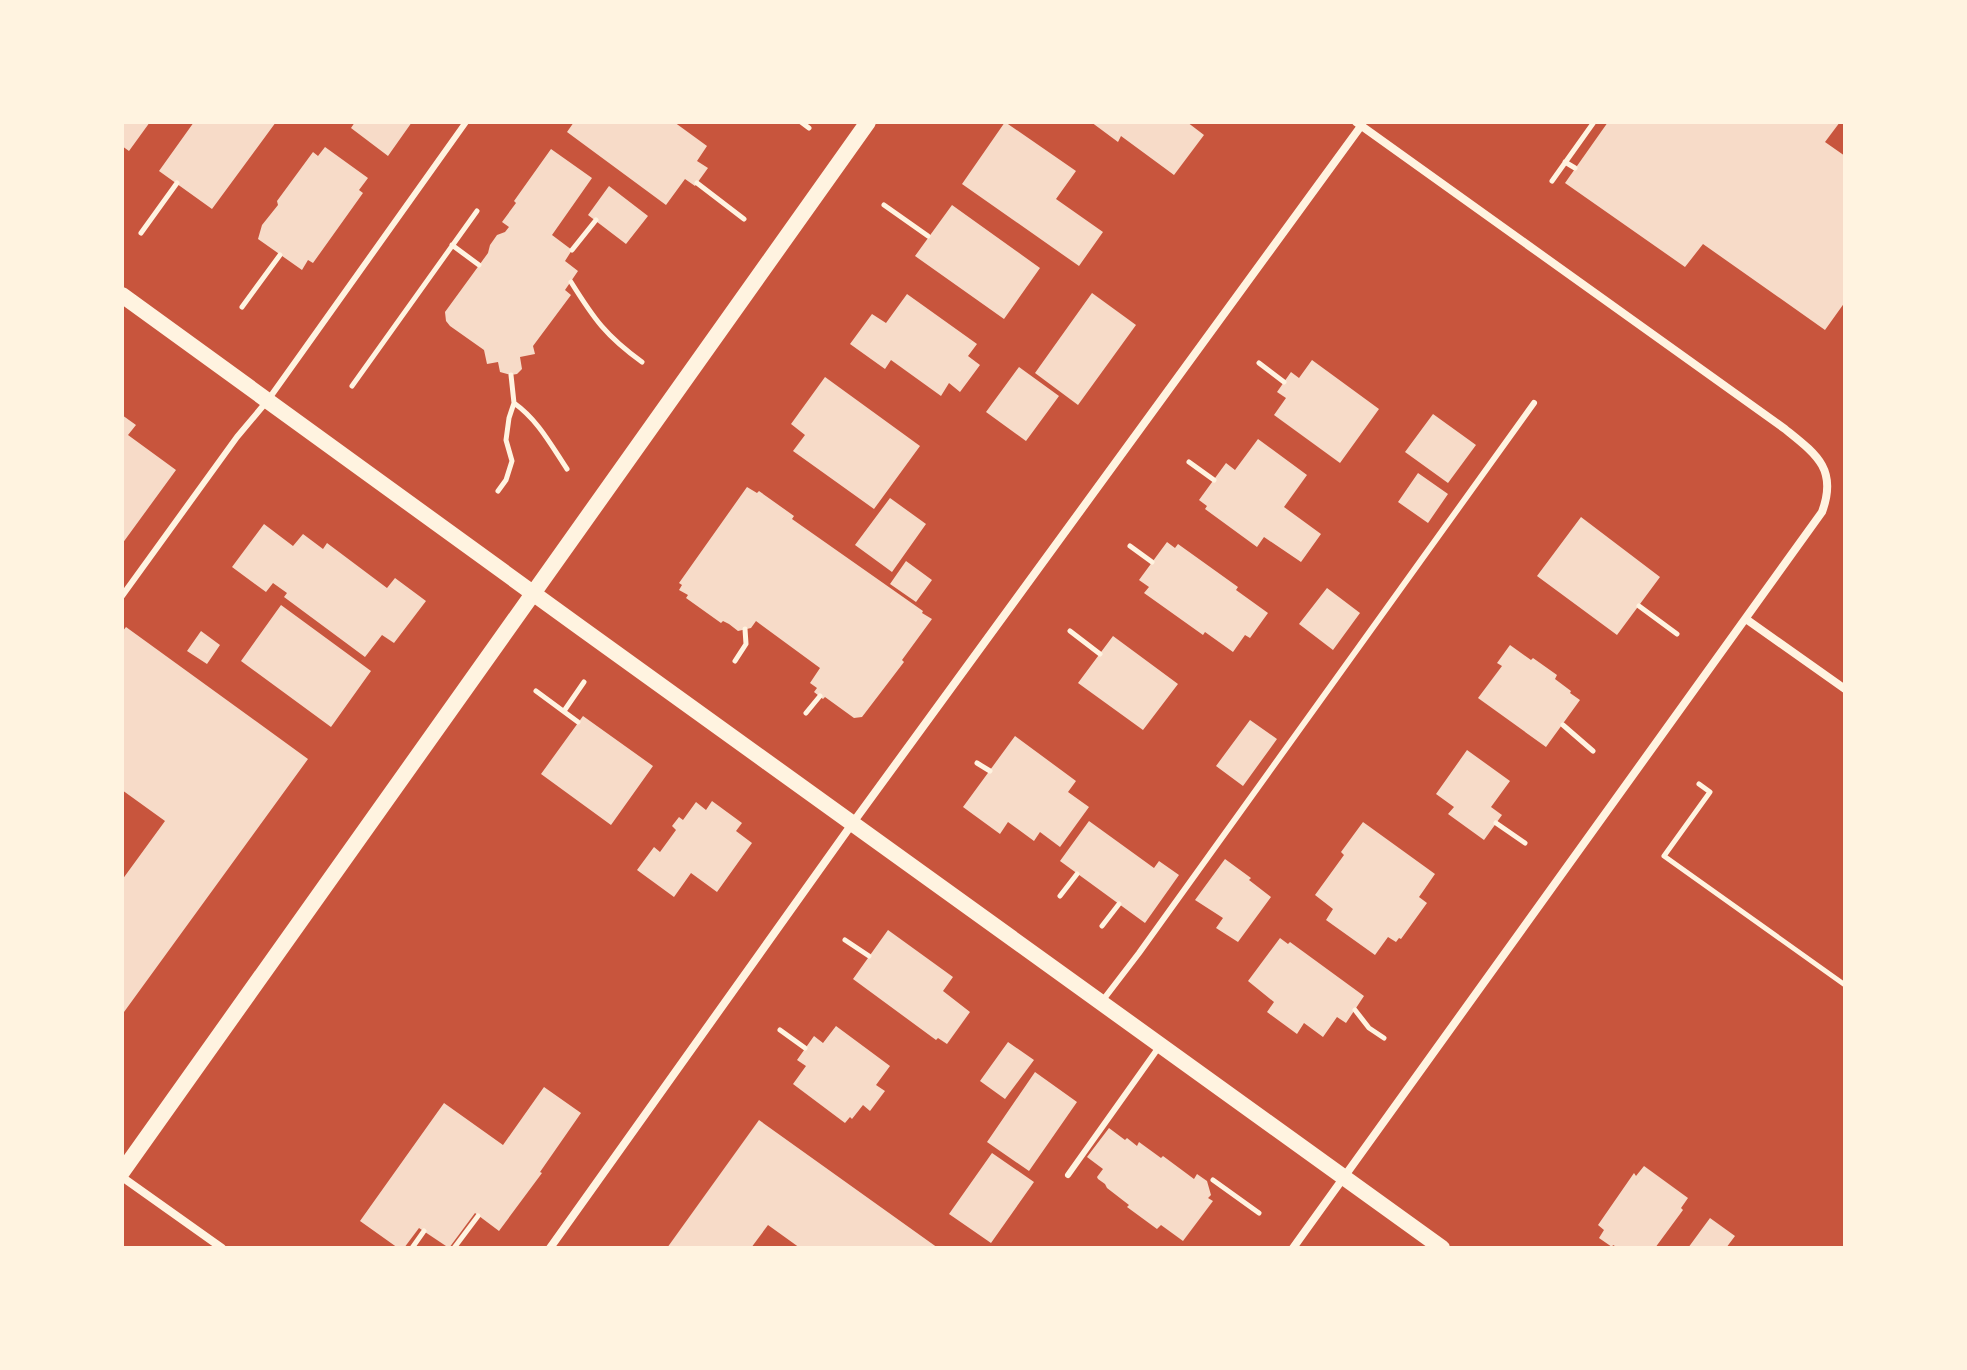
<svg xmlns="http://www.w3.org/2000/svg" width="1967" height="1370" font-family="Figtree,sans-serif">
	<style>
		.building { fill: #f7dbc8 }
		.lines { fill: none; stroke-linecap: round; stroke-linejoin: round }
		.path { stroke: #fff3e0; stroke-width: 5 }
		.service { stroke: #fff3e0; stroke-width: 6 }
		.minor { stroke: #fff3e0; stroke-width: 8 }
		.secondary { stroke: #fff3e0; stroke-width: 16 }
	</style>
	<rect width="100%" height="100%" fill="#c8553d"/>
	<!-- building -->
	<path class="building" d="M122,122H150L129,151L122,146Z
		M194,122H276L212,209L159,171Z
		M355,122H412L388,156L351,128Z
		M574,122H674L707,146L697,161L708,168L695,186L685,179L666,205L567,132Z
		M1005,122L1076,171L1056,199L1103,232L1079,266L962,184Z
		M1091,122H1187L1204,135L1174,175L1121,136L1118,142Z
		M1608,122H1840L1825,142L1845,156V302L1825,330L1703,244L1685,267L1565,183Z
		M325,147L368,178L359,190L363,193L313,263L308,260L302,270L258,239L262,225L278,205L277,201L313,152L318,156Z
		M551,149L592,178L552,235L572,250L565,261L578,271L565,290L571,295L533,346L535,354L520,357L522,369L517,374L511,375L500,372L498,362L487,364L484,350L450,326L446,321L445,312L488,253L490,245L497,235L505,232L509,227L502,222L516,203L514,201Z
		M609,186L648,216L626,244L588,215Z
		M952,205L1040,268L1004,319L915,256Z
		M1092,293L1136,325L1078,405L1035,373Z
		M907,294L977,344L968,356L980,365L960,392L949,383L941,396L891,360L885,369L850,344L872,314L886,323Z
		M1312,360L1379,409L1340,463L1274,415L1286,398L1277,392L1291,372L1299,378Z
		M1019,367L1059,396L1026,441L986,412Z
		M825,377L920,446L874,509L793,451L805,435L791,424Z
		M1433,414L1476,445L1448,483L1405,452Z
		M122,415L136,425L128,435L176,470L122,544Z
		M1258,439L1307,475L1284,507L1321,534L1301,562L1264,537L1257,547L1205,509L1207,506L1199,500L1226,463L1235,470Z
		M1418,473L1448,494L1428,523L1398,502Z
		M747,487L757,493L759,491L794,516L792,519L923,611L922,613L932,619L902,660L904,662L862,717L854,718L825,697L823,699L814,692L817,688L810,683L820,668L756,621L751,628L738,631L729,624L723,621L721,623L686,598L688,595L679,590L682,585L679,583Z
		M890,498L926,524L892,572L855,545Z
		M1581,517L1660,577L1617,635L1537,576Z
		M264,524L293,546L303,534L323,549L327,543L387,588L395,578L426,601L394,643L382,635L365,657L284,597L287,593L273,583L266,592L232,567Z
		M1167,542L1175,548L1178,544L1238,587L1236,590L1268,613L1250,638L1245,635L1233,652L1205,632L1203,635L1144,593L1149,587L1139,580Z
		M906,561L932,580L916,602L890,584Z
		M1327,588L1360,613L1333,650L1299,624Z
		M281,605L371,671L331,727L241,661Z
		M126,627L308,759L124,1012L122,1010V880L165,821L122,790V632Z
		M201,631L220,645L207,664L187,651Z
		M1113,636L1178,684L1143,730L1078,683Z
		M1510,645L1531,660L1533,658L1557,675L1555,679L1571,691L1570,693L1580,700L1546,747L1478,698L1502,666L1497,663Z
		M583,716L653,766L611,825L541,774Z
		M1250,720L1277,739L1243,786L1216,766Z
		M1015,736L1076,781L1068,792L1089,807L1060,847L1040,832L1034,841L1008,822L1000,834L963,807Z
		M1467,750L1510,781L1491,807L1502,815L1484,840L1448,814L1454,807L1436,794Z
		M712,801L742,823L736,831L752,843L717,892L691,873L674,897L637,870L654,847L660,852L676,830L672,826L679,817L683,820L696,802L706,810Z
		M1089,821L1154,868L1159,861L1179,875L1145,923L1060,861Z
		M1363,822L1435,874L1419,897L1427,903L1401,939L1399,938L1396,942L1388,937L1375,955L1326,920L1333,909L1315,895L1344,855L1341,852Z
		M1225,859L1251,878L1249,880L1271,897L1238,942L1216,928L1223,918L1195,900Z
		M888,930L953,977L943,991L970,1012L947,1044L938,1038L936,1040L853,979Z
		M1280,938L1288,944L1290,942L1364,996L1346,1023L1337,1017L1323,1037L1304,1023L1297,1034L1267,1012L1274,1002L1248,981Z
		M836,1026L890,1066L876,1085L885,1091L870,1111L863,1105L852,1119L850,1117L845,1123L793,1084L806,1066L797,1060L814,1036L823,1043Z
		M1008,1042L1034,1060L1005,1099L980,1081Z
		M1035,1072L1077,1102L1029,1171L987,1142Z
		M544,1087L581,1113L540,1172L542,1173L499,1231L475,1213L449,1248L419,1228L404,1248H398L360,1221L444,1103L503,1145Z
		M759,1120L938,1248H800L768,1225L751,1248H667Z
		M1109,1128L1125,1140L1127,1138L1137,1146L1139,1142L1161,1158L1163,1156L1194,1179L1197,1174L1207,1181L1211,1195L1208,1198L1213,1201L1183,1241L1161,1225L1157,1229L1127,1207L1129,1205L1107,1188L1105,1184L1098,1179L1097,1177L1103,1169L1087,1157Z
		M992,1153L1034,1182L991,1243L949,1214Z
		M1644,1166L1688,1198L1681,1208L1683,1210L1655,1248H1619L1613,1245L1612,1247L1599,1238L1604,1230L1598,1225L1634,1173L1636,1176Z
		M1710,1218L1735,1236L1726,1248H1688Z"/>
	<g class="lines">
		<!-- path -->
		<path class="path" d="M801,122L809,128
			M1565,162L1575,168
			M1552,181L1594,122
			M697,183L744,219
			M884,205L928,236
			M141,233L177,183
			M452,245L479,265
			M572,250L596,220
			M571,282C594,319 606,336 642,362
			M242,307L280,255
			M1259,363L1284,382
			M352,386L477,211
			M514,403C538,420 551,445 567,469
			M1189,462L1214,480
			M498,491L506,480L512,461L506,440L509,418L514,403L511,375
			M1130,546L1152,562
			M1639,606L1677,634
			M1070,631L1100,654
			M735,661L746,644L745,629
			M536,691L578,722
			M564,711L584,682
			M806,713L820,696
			M1563,725L1593,751
			M977,763L990,771
			M1699,784L1710,792L1664,856L1845,985
			M1496,823L1525,843
			M1060,896L1077,874
			M1102,926L1119,904
			M845,940L869,956
			M1355,1010L1369,1028L1384,1038
			M780,1030L805,1048
			M1213,1180L1259,1213
			M412,1248L424,1231
			M454,1248L478,1216"/>
		<!-- service -->
		<path class="service" d="M122,596L237,437L268,400L303,351L466,122
			M1103,1000L1139,953L1534,403
			M1068,1175L1159,1047"/>
		<!-- minor -->
		<path class="minor" d="M1746,619L1845,689
			M122,1177L222,1248
			M550,1248L852,824L1361,126
			M1293,1248L1822,512C1838,469 1816,454 1785,429L1356,122"/>
		<!-- secondary -->
		<path class="secondary" d="M122,295L581,628L1442,1248
			M122,1172L868,122"/>
	</g>
	<!-- border -->
	<rect width="1967" height="1370" fill="none" stroke="#fff3e0" stroke-width="248"/>
</svg>
